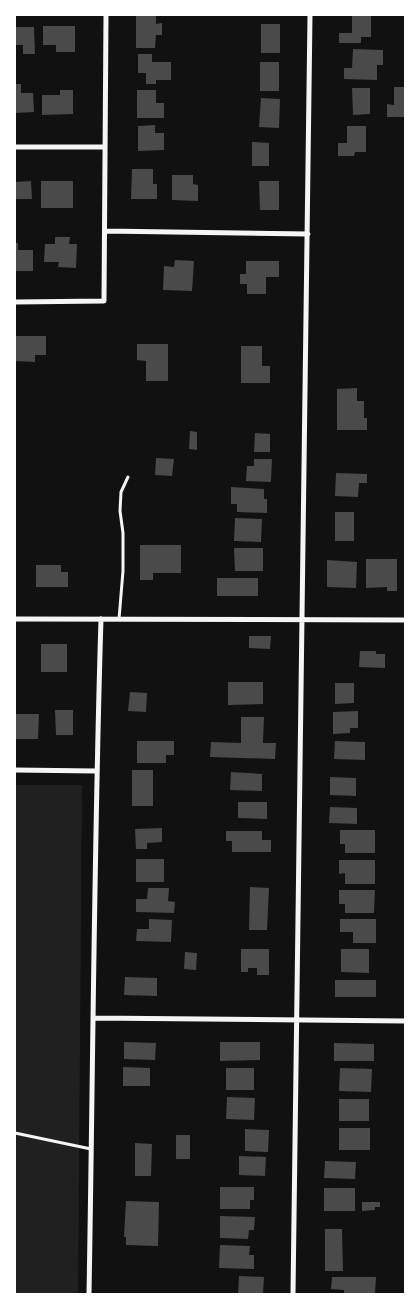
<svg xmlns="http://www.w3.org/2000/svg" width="420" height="1309" font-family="Mulish,sans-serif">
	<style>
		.green { fill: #202020 }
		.building { fill: #4a4a4a }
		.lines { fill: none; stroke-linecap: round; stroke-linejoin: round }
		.service { stroke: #f5f5f5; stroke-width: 3 }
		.minor { stroke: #f5f5f5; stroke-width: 5 }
	</style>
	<rect width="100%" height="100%" fill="#111"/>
	<!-- green -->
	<path class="green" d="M15,785H82L78,1294H15Z"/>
	<!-- building -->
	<path class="building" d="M352,15H371V37H361V43H339V33H352Z
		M136,16H156V24L162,23V35H156L155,48H136Z
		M261,24H280V53H261Z
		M43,26H75V52H56V45H43Z
		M15,27H34L35,54H23V45H15Z
		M353,49L383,50V65H377V80L344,79V68H352Z
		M138,54H152V62H171V80H156V84H146V73H138Z
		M260,62H279V91H260Z
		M15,84H21V93H33L34,112L15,113Z
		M394,87H405V117H387V104L394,105Z
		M352,88H370V114L353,115Z
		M60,90H73V114L42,115V95H60Z
		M137,90H156V103H164V118H137Z
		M261,98L280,99L279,128L259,127Z
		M155,125V133H164V150L138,151V126Z
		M347,126H366V152H355L354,156H338V143H347Z
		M252,142L269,143V166H252Z
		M132,169H153V184H157V199H131Z
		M172,175H193V184L198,185V201L172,200Z
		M31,181L32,199H15V182Z
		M41,181H73V208H41Z
		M259,181H279V210H260Z
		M55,237H70L69,244H77L76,268L58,267L59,262H44L45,244H55Z
		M15,243H18V250H33V271H15Z
		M175,260L194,261L192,291L163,290L164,266L174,267Z
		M246,261H279V277H266V294H247V284H240V274H246Z
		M15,336H46V355H35V362L15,361Z
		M137,344H168V381H146V361L137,360Z
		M241,346H262V366H270V383H241Z
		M357,388V401H364V418H367V430H337V389Z
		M190,431L197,432V450L189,449Z
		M255,433L270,434V452H254Z
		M156,458L174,459L172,476L155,475Z
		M254,459H272L271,482L246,481L247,466H254Z
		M336,473L367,474V483H359L358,497L335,496Z
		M231,487L264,489V499H267V513L237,512V504H231Z
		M335,512H354V541H335Z
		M235,518L262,519L261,542L234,541Z
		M140,545H181V573H153V580H140Z
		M234,548H263V571H235Z
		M366,559H397V591H387V587L366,588Z
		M327,560L357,562L356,588L327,587Z
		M36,565H61V572H68V587H36Z
		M217,578H258V596H217Z
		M249,636H271L270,649L249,648Z
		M41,644H67V672H41Z
		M360,651H376V654H385V668L359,667Z
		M228,682H263V704L228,705Z
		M335,683H354V703L335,704Z
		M130,692L147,693L146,712L128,711Z
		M55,710H73V735H56Z
		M358,711V728H350V733L333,734V712Z
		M15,714H39L38,739H15Z
		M241,717H264L263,743H276L275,759L210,757L211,742L241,743Z
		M137,741H174V755H166V763H137Z
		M335,741L365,742V760L334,759Z
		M132,770H153V806H132Z
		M231,772L262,774V791L230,790Z
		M330,777L356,778V796L330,795Z
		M238,802H267V819L238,818Z
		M330,807L357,808V824L329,823Z
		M162,828V842L147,843V849H136L135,829Z
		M340,830H375V853H345V844H340Z
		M226,831H262V840H271V852H232V841H226Z
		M136,859H164V882H136Z
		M339,860H375V884H345V873L339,874Z
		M250,887L269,888L267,930H249Z
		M148,888H169L168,901L175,902L174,913L136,912V899H147Z
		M339,890H375L374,913H345V904H339Z
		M149,919L172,920L171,942L136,941L137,929H149Z
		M340,919H376V943H353V932H340Z
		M241,949H269V975H257V968H248V972H241Z
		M341,949H369V973L341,972Z
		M185,952L197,953L196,970L184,969Z
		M125,977L157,978V996L124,995Z
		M335,980H376V997H335Z
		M124,1042L156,1043L155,1060L124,1059Z
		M220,1042H260V1060L220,1061Z
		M334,1043L374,1044V1061H334Z
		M123,1067L150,1068V1086H123Z
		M226,1068H254V1090H226Z
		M340,1068L372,1069L371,1092L339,1091Z
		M227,1097L255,1098L254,1120L226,1119Z
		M339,1099H369V1121H339Z
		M339,1128H370V1150H339Z
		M245,1129L269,1130L268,1152L245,1151Z
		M176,1135H190V1159H176Z
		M135,1143L152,1144L151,1176H135Z
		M239,1156L266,1157L265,1176L239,1175Z
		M325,1161L356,1162L355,1179L324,1178Z
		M220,1187H254V1200H250V1209H220Z
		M324,1188H355V1211H324Z
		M126,1201L159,1202L158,1246L126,1245V1237H124Z
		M362,1202H380V1207H375V1210L362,1211Z
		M220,1216L255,1217L254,1230H249L248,1239L220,1238Z
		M325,1229H342L343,1271H325Z
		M220,1245L250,1246L249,1255H254V1269L219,1268Z
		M239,1276L264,1277L263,1294H238Z
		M332,1277H376L375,1294H344V1290L331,1289Z"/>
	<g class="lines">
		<!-- service -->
		<path class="service" d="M119,619L123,571V533L120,511L121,492L128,477
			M15,1133L91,1149"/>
		<!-- minor -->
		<path class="minor" d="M15,147H104
			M105,231L308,234
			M15,302L104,301L106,15
			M15,619L405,620
			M15,770L96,771
			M94,1018L405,1021
			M89,1294C93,1069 94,844 101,619
			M293,1294L310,15"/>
	</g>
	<!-- border -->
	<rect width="420" height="1309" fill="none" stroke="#ffffff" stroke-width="32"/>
</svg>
